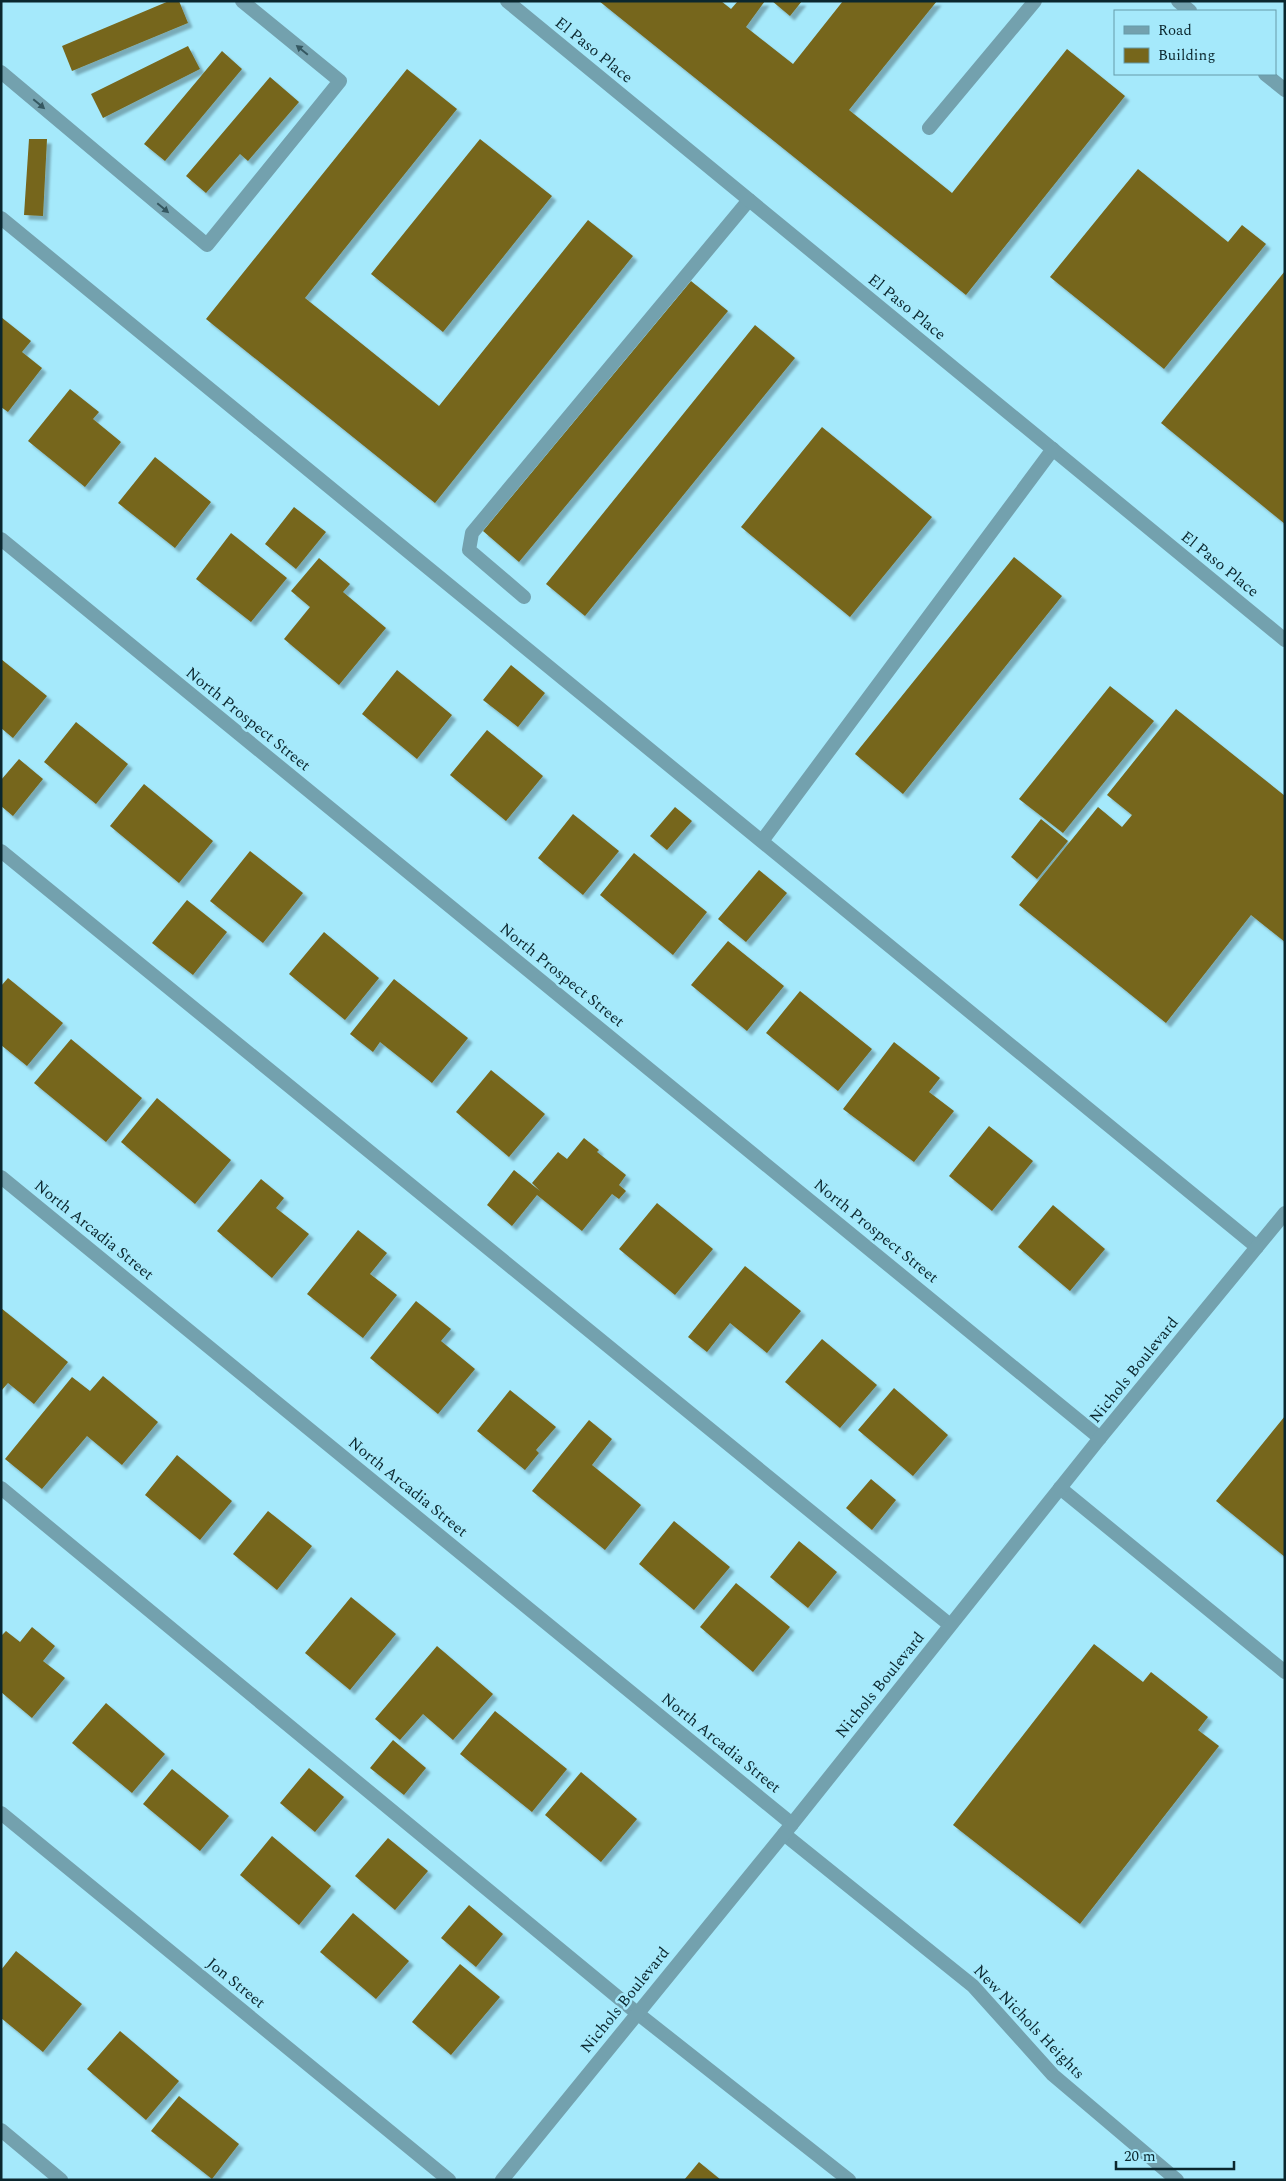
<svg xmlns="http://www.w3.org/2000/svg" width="1286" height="2181" font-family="Spectral,serif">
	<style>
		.building { fill: #76661b; filter: url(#shadow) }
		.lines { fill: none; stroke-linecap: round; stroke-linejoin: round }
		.service { stroke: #73a1ae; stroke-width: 14 }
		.minor { stroke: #73a1ae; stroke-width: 14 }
		.tertiary { stroke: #73a1ae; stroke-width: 14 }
		.oneway { fill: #355861 }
		.labels { text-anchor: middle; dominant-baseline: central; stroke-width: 5; stroke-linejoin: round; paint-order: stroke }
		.street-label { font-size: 16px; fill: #0b272e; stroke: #a5e9fb }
	</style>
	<defs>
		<filter id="shadow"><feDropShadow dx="4.5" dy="4.5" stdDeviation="1" flood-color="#0004"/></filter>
	</defs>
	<rect width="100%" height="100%" fill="#a5e9fb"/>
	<!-- building -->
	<path class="building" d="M169,1H179L188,23L72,71L62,46Z
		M599,1H721L731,9L738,1H765L746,27L793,64L843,1H937L849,110L952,193L1067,49L1125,96L966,295Z
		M772,1H802L790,16Z
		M188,46L200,69L103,118L91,94Z
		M222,51L242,69L165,161L144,144Z
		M407,69L457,109L305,298L439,406L588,220L633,256L435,503L206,319Z
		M270,77L299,102L248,161L240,154L206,193L186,176Z
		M29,139H47L43,216L24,215Z
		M480,139L552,196L443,332L371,274Z
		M1138,169L1228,242L1242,225L1266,244L1164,369L1050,277Z
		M1285,271V524L1161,423Z
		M691,281L728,311L519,562L483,531Z
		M1,317L31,341L22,352L42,368L8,412L1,407Z
		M755,325L795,358L585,616L546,584Z
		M70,389L99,412L93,419L121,442L85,487L28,441Z
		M822,427L932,517L850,617L741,527Z
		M155,457L211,502L175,548L118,503Z
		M294,507L326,532L296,569L265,544Z
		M231,533L287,578L251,622L196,579Z
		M1014,557L1062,596L903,794L855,754Z
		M319,558L350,584L343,592L386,628L339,685L284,639L310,607L291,591Z
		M1,659L47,696L13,738L1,728Z
		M511,665L545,693L518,727L483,700Z
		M397,670L452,715L417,759L362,714Z
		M1110,686L1154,721L1063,833L1019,799Z
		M1176,709L1285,796V942L1251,915L1166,1023L1019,905L1098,807L1122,827L1132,815L1107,795Z
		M76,722L128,764L96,804L44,762Z
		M487,730L543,776L506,821L450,775Z
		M19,759L43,779L13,816L1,806V780Z
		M144,784L213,841L179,883L110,826Z
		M675,807L692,821L667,850L650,836Z
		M573,814L619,851L583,895L538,858Z
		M1041,819L1068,841L1037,879L1011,857Z
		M250,851L303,893L263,943L210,901Z
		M634,853L707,912L673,955L600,895Z
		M759,870L787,893L746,942L718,919Z
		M187,900L227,932L193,975L152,943Z
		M324,932L379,978L345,1020L289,974Z
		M728,941L784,986L747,1031L691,985Z
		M8,978L63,1023L27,1066L1,1045V986Z
		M394,979L468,1038L432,1083L380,1042L373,1052L350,1034Z
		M800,991L872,1049L838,1091L766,1033Z
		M71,1039L142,1098L106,1142L34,1083Z
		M894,1042L940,1078L929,1092L954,1111L914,1162L843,1109Z
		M491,1070L545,1114L509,1157L456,1112Z
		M157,1098L231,1160L195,1204L121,1142Z
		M989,1126L1033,1161L992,1211L949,1176Z
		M584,1138L599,1150L597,1152L626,1175L619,1185L626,1191L619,1199L612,1194L582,1231L537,1195L512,1226L487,1205L514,1170L540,1191L532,1183L558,1152L567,1159Z
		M261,1179L284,1198L276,1208L309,1234L272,1278L217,1231Z
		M657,1203L713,1249L675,1295L619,1249Z
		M1053,1205L1105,1249L1070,1291L1018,1247Z
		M358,1230L387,1253L370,1274L397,1295L363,1338L307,1294Z
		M745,1266L801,1311L767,1353L730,1323L707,1352L688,1337Z
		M416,1301L451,1329L441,1341L475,1369L438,1414L370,1358Z
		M1,1308L68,1362L34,1404L8,1383L1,1391Z
		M822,1339L877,1385L840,1428L785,1382Z
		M103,1376L158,1422L122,1465L87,1436L42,1489L5,1459L72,1377L90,1391Z
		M894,1388L948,1435L913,1476L858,1430Z
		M510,1390L556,1427L536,1450L539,1453L525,1470L477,1431Z
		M1285,1416V1557L1216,1501Z
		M589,1420L612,1439L592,1465L641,1505L605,1550L532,1491Z
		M177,1455L232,1501L200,1540L145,1495Z
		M871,1479L896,1500L872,1530L846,1508Z
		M268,1511L312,1546L277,1590L233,1554Z
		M674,1521L730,1567L694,1610L639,1564Z
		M799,1541L837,1572L808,1608L770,1577Z
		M736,1583L790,1627L753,1672L700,1627Z
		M351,1597L396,1634L350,1690L305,1653Z
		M32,1627L55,1646L43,1661L65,1678L32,1718L1,1692V1636L6,1631L20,1642Z
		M1094,1644L1143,1682L1151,1672L1208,1717L1198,1730L1219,1746L1080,1924L953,1825Z
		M437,1646L493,1694L453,1740L423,1714L400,1740L375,1719Z
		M106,1703L165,1754L132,1793L72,1743Z
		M495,1711L567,1769L532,1812L460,1754Z
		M393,1740L426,1768L404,1795L370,1768Z
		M309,1768L344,1797L315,1832L280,1803Z
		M172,1769L229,1816L200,1851L143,1804Z
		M581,1772L637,1819L601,1862L545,1815Z
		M272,1836L331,1886L299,1925L240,1875Z
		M388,1838L428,1871L395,1910L355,1876Z
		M469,1905L503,1934L476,1967L441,1938Z
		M353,1913L409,1961L376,1999L320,1952Z
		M16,1951L82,2004L43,2052L1,2018V1970Z
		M460,1964L500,1997L451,2055L412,2022Z
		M120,2031L179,2081L146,2120L87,2069Z
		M179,2096L239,2144L212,2179L151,2131Z
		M699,2162L721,2180H684Z"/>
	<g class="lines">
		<!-- service -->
		<path class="service" d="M1,72L207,245L340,81L242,1
			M929,128L1035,1
			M1,218L1257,1247
			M524,597L469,550L472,533L749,200
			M762,841L1053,449
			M1,851L950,1625
			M1,1488L637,2013L849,2180
			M1060,1488L1285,1672
			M1,2130L61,2180"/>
		<!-- minor -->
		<path class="minor" d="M507,1L1285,640
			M1,539L1100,1438
			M1,1177L792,1824
			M1,1813L449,2180
			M784,1834L973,1986L1053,2075L1177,2180"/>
		<!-- tertiary -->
		<path class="tertiary" d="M1178,1L1190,11
			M1265,74L1285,90
			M502,2180L792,1824L1100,1438L1285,1213"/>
	</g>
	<!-- one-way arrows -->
	<defs><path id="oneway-solid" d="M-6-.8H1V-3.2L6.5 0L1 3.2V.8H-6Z" transform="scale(1.25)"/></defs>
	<g class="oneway">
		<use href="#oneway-solid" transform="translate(302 50) rotate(-141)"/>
		<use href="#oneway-solid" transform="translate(39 104) rotate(40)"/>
		<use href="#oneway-solid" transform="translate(163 208) rotate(40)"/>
	</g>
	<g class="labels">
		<!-- street labels -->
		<g class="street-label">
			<text transform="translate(594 50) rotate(39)">El Paso Place</text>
			<text transform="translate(907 307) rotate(39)">El Paso Place</text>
			<text transform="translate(1220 564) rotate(39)">El Paso Place</text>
			<text transform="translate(248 719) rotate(39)">North Prospect Street</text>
			<text transform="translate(562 975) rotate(39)">North Prospect Street</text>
			<text transform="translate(94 1230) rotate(39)">North Arcadia Street</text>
			<text transform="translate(876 1231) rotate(39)">North Prospect Street</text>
			<text transform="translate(1134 1370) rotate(-51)">Nichols Boulevard</text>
			<text transform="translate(408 1487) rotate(39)">North Arcadia Street</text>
			<text transform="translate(880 1685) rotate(-51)">Nichols Boulevard</text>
			<text transform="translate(721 1743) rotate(39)">North Arcadia Street</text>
			<text transform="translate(236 1983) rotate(39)">Jon Street</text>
			<text transform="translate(625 2000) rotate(-51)">Nichols Boulevard</text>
			<text transform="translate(1029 2022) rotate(46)">New Nichols Heights</text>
		</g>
	</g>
	<!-- border -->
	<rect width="1286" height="2181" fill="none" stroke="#0b272e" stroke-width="5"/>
	<!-- legend -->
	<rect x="1114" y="10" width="162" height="65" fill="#a5e9fb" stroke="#679ba9"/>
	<rect x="1124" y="26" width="25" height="8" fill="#73a1ae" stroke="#679ba9"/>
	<text x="1158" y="35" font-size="15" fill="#0b272e">Road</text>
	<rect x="1124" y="48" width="25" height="15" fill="#76661b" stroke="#679ba9"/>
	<text x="1158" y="60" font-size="15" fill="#0b272e">Building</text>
	<!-- scale -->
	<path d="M1116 2161v8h118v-8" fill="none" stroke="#0b272e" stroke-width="2.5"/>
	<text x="1124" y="2161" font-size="15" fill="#0b272e" stroke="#a5e9fb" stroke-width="4" paint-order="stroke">20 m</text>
</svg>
